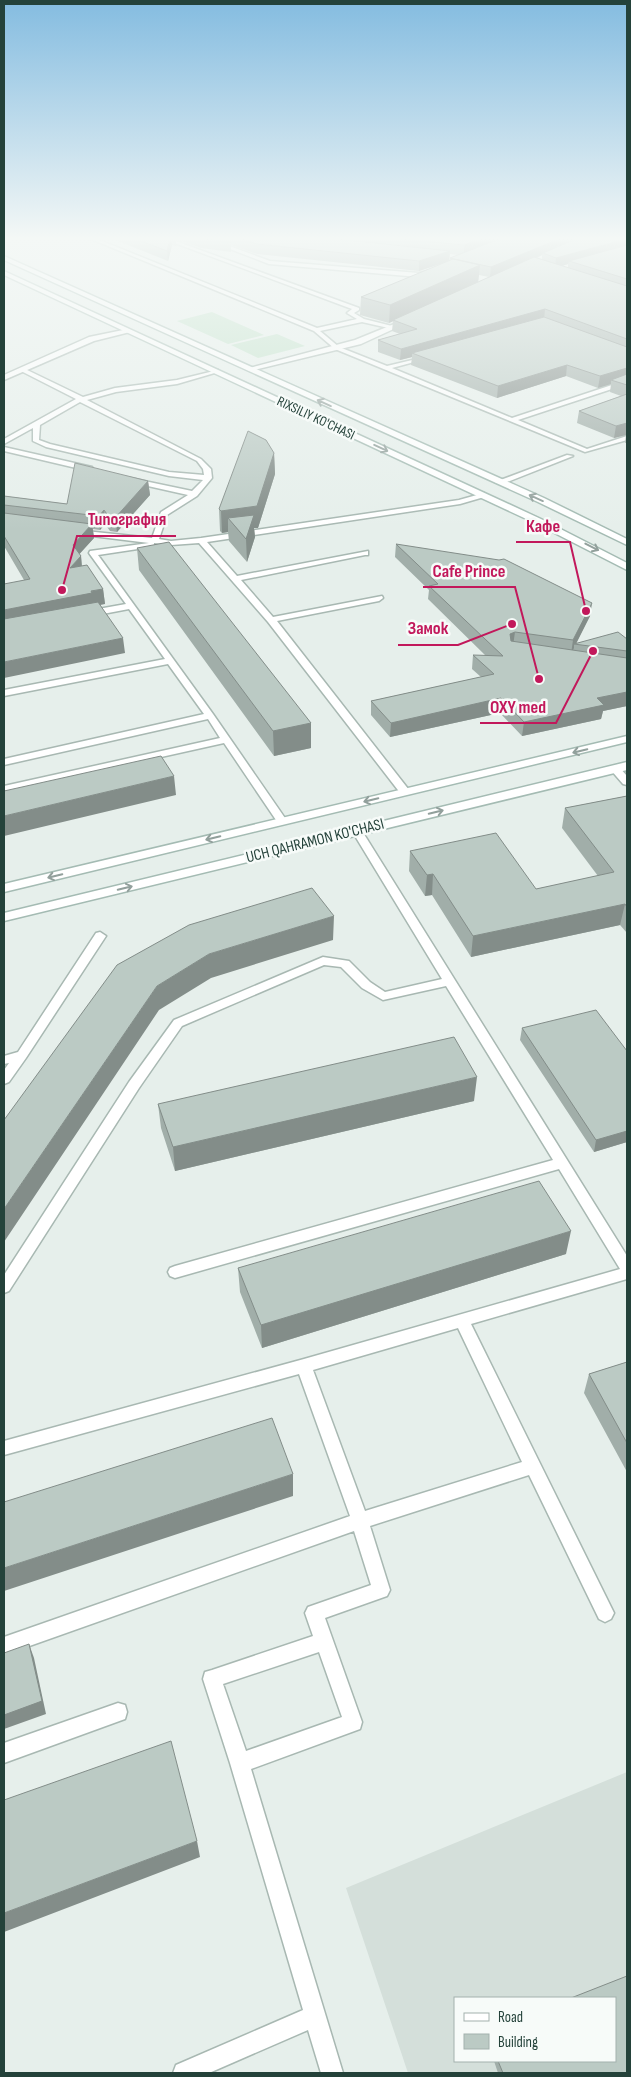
<svg xmlns="http://www.w3.org/2000/svg" width="631" height="2077" font-family="'Sofia Sans Condensed',sans-serif">
	<style>
		.built { fill: #d4dfda; fill-rule: evenodd }
		.green { fill: #bfe0c8 }
		.lines { fill: none; stroke-linecap: round; stroke-linejoin: round }
		.service-casing { stroke: #a8b8b2; stroke-width: 3 }
		.minor-casing { stroke: #a8b8b2; stroke-width: 3 }
		.secondary-casing { stroke: #a4bbb3; stroke-width: 3 }
		.service { fill: #fff; fill-rule: evenodd }
		.minor { fill: #fff; fill-rule: evenodd }
		.secondary { fill: #fff; fill-rule: evenodd }
		.wall { fill: #a1aea9; fill-rule: evenodd }
		.shaded-wall { fill: #838d89 }
		.building { fill: #bbcac4; stroke: #838d89 }
		.oneway { stroke: #92a09c }
		.labels { text-anchor: middle; dominant-baseline: central; stroke-width: 5; stroke-linejoin: round; paint-order: stroke }
		.far-street-label { font-size: 14px; fill: #24423a; stroke: #f7fbf9 }
		.street-label { font-size: 16px; fill: #24423a; stroke: #f7fbf9 }
		.leader { fill: none; stroke: #c2185b; stroke-width: 2 }
		.callout-dot { fill: #c2185b; stroke: #f7fbf9; stroke-width: 2 }
		.callout-label { font-size: 18px; text-anchor: middle; font-weight: bold; fill: #c2185b; stroke: #f7fbf9; stroke-width: 5; stroke-linejoin: round; paint-order: stroke }
	</style>
	<rect width="100%" height="100%" fill="#e6efeb"/>
	<!-- built -->
	<path class="built" d="M627,1772V2073H408L346,1888ZM455,1998H615V2061H455Z"/>
	<!-- green -->
	<path class="green" d="M212,312L264,335L228,344L177,321Z
		M277,334L305,346L258,358L231,345Z"/>
	<g class="lines">
		<!-- service casing -->
		<g class="service-casing">
			<path id="service" d="M91,239H97L317,328L357,319L347,313L352,309L164,239H170L359,308V310L354,313L364,319L396,327L393,329L362,322L320,331L339,347L387,366L429,356V358L392,368L512,418L627,380V384L518,420L587,449L627,436V440L585,452L335,349L314,331Z
				M204,239H210L270,261L419,273L431,270L434,272L419,277L269,264Z
				M23,368L83,397L115,388L177,380L218,370V372L177,384L116,392L87,400L201,459L211,469L212,478L197,496L167,515L159,539L171,541L201,538L459,500L484,493V497L460,504L207,542L237,576L368,551V555H365L241,580L273,617L382,596L383,598L379,601L277,621L409,790V794H401L268,622L199,543L171,545L154,543V547H151L98,555L213,714L287,821L286,823H278L224,743L4,792V786L220,738L208,719L4,765V759L204,714L168,664L4,696V690L165,659L129,609L87,617L83,614L87,611L126,604L89,553L90,551L149,543L76,534L72,532L76,530L152,538L161,512L188,495L130,482V478L192,491L203,480L169,476L46,447L33,441V428L4,444V439L76,399L21,371ZM80,402L197,461L203,469L204,475L169,472L50,444L39,440L40,425Z
				M4,447L92,467L93,469L89,471L4,451Z
				M567,455L573,456L502,484L495,482Z
				M615,766L619,767L627,776V785L623,784L610,769Z
				M357,828L362,831L627,1256V1279L471,1324L614,1613L611,1619L605,1622L599,1619L529,1475L370,1526L390,1590L387,1596L325,1618L362,1722L360,1729L251,1769L343,2073H321L308,2030L209,2073H173L176,2065L303,2010L230,1763L203,1679L205,1672L212,1670L313,1636L305,1613L308,1607L371,1585L354,1531L4,1655V1637L350,1516L299,1374L4,1455V1441L304,1359L620,1269L559,1169L175,1278L170,1276L168,1272L170,1268L175,1266L553,1160L446,986L383,1000L362,988L341,967L324,965L182,1026L139,1088L9,1291L4,1293V1275L129,1082L174,1020L323,957L349,961L370,982L385,992L442,979L352,831ZM458,1328L522,1462L365,1511L313,1370ZM319,1652L342,1717L246,1751L223,1684Z
				M100,932L106,936L26,1058L9,1082L4,1084V1070L9,1063L4,1064V1056L18,1052L96,933Z
				M118,1703L125,1705L127,1712L125,1719L4,1763V1743Z"/>
		</g>
		<!-- minor casing -->
		<g class="minor-casing">
			<path id="minor" d="M409,318L411,319V321L361,344L250,371L246,369L355,340Z
				M128,329L132,331L130,332L94,341L4,380V375L89,337Z"/>
		</g>
		<!-- secondary casing -->
		<g class="secondary-casing">
			<path id="secondary" d="M4,256L544,498L627,539V545L538,502L4,260Z
				M4,271L541,519L627,563V570L535,523L4,275Z
				M627,736V742L4,892V884Z
				M627,762V770L4,921V913Z"/>
		</g>
		<!-- service -->
		<use href="#service" class="service"/>
		<!-- minor -->
		<use href="#minor" class="minor"/>
		<!-- secondary -->
		<use href="#secondary" class="secondary"/>
	</g>
	<!-- wall -->
	<path class="wall" d="M113,239H627V443H625L626,435L614,438L577,423L579,411L621,396L610,392L611,384L598,388L566,376L497,398L411,365L412,357L400,360L378,352V340L400,334L392,331L393,321L389,323L360,315L361,297L447,262L419,271L257,254L231,245V252L201,248L176,239V246L172,245L168,261ZM450,254L459,255L450,258L449,261ZM542,255V260L537,258ZM568,264V268L562,266ZM479,275L489,277L478,282Z
		M274,453L275,474L258,528H254L255,537L247,562L229,541L228,532L222,533L220,531L219,509Z
		M148,481L150,495L117,532L110,531L105,524L100,530L93,529L94,538L79,554L81,556L82,566L103,589L105,604H100L125,653L24,580L4,546V496L67,504Z
		M396,544L590,616L576,643L627,639V706L603,711L601,719L522,736L500,713L390,737L371,715V701L481,677L472,669L473,655L486,656L428,599L429,590L395,557Z
		M137,548L311,723V748L274,756L139,570Z
		M627,796V933L620,925L471,957L432,895L425,896L409,871L410,851L536,889L598,876L562,828L565,808Z
		M522,1028L627,1051V1142L594,1152L520,1040Z
		M474,1101L175,1171L161,1128L158,1104Z
		M566,1254L262,1348L240,1292L238,1268Z
		M627,1362V1472L584,1393L589,1374Z
		M494,2061H615L627,2073H498Z"/>
	<!-- shaded-wall -->
	<path class="shaded-wall" d="M170,239H171L172,245L168,261L167,251Z
		M481,239H506L464,255V245Z
		M559,239H582L543,253L542,255L490,277L491,267Z
		M627,239L626,248L569,261L568,264L555,268L556,258Z
		M450,251L449,261L419,271V261Z
		M480,265L478,283L389,323L390,305Z
		M545,309L544,320L412,353V357L400,360L401,349Z
		M567,365L566,376L497,398L498,386Z
		M627,368V379L611,380V384L598,388L600,376Z
		M627,423V430L626,435L614,438L616,426Z
		M274,453L275,474L258,528H254L255,537L247,562L246,539L228,518V532L222,533L221,511Z
		M148,481L150,495L117,532L115,518Z
		M104,510L105,524L100,530L99,516Z
		M92,524L94,538L75,559L73,545Z
		M81,556L82,570L70,568Z
		M103,589L105,604L4,625V610Z
		M592,603L590,616L576,644H574V648L571,654L573,640Z
		M515,632L513,646L508,648L510,634Z
		M123,638L125,653L4,678V662Z
		M627,692V706L603,711L601,719L522,736L524,722L597,698Z
		M501,698L500,713L390,737L391,723Z
		M311,723V748L274,756L273,731Z
		M174,776L176,795L4,836V816Z
		M433,874L432,895L425,896L427,875Z
		M625,904L620,925L471,957L473,936Z
		M334,916L333,940L211,978L159,1010L4,1242V1209L157,986L209,954Z
		M477,1077L474,1101L175,1171L173,1147Z
		M627,1131V1142L594,1152L596,1140Z
		M571,1231L566,1254L262,1348L261,1325Z
		M293,1474V1496L4,1591V1568Z
		M29,1644L34,1658L46,1714L4,1729V1715Z
		M197,1841L200,1857L4,1932V1913Z"/>
	<!-- building -->
	<path class="building" d="M136,239H170L167,251Z
		M205,239H224L231,242Z
		M242,239H337L450,251L419,261L257,244Z
		M401,239H481L464,245Z
		M499,239H559L491,267L450,258Z
		M576,239H626L556,258L543,253Z
		M627,245V279L569,261Z
		M534,257L627,286V339L545,309L401,349L378,340L417,329L393,320Z
		M453,259L480,265L390,305L361,297Z
		M544,317L627,347V368L600,376L567,365L498,386L412,353Z
		M627,374V385L611,380Z
		M627,394V423L616,426L579,411Z
		M248,431L266,440L274,453L257,506L221,511L219,509Z
		M75,463L148,481L115,518L109,517L104,510L99,516L4,505V496L67,504Z
		M4,513L92,524L73,545L81,556L70,568L87,565L103,589L91,591L92,593L4,610V584L30,579L4,536Z
		M254,515L246,539L228,518Z
		M169,542L311,723L273,731L137,548Z
		M396,544L499,560L504,559L592,603L573,640L515,632L510,634L511,641L627,658V692L597,698L604,705L524,722L501,698L391,723L371,701L494,674L473,655L503,656L429,586L438,584Z
		M98,602L123,638L4,662V619Z
		M618,632L627,639V651L574,644Z
		M161,756L174,776L4,816V791Z
		M627,796V907L625,904L473,936L433,874L427,875L410,851L496,833L536,889L614,872L565,808Z
		M312,888L334,916L209,954L157,986L4,1209V1120L117,965L189,925Z
		M596,1010L627,1051V1131L596,1140L522,1028Z
		M454,1037L477,1077L173,1147L158,1104Z
		M539,1181L571,1231L261,1325L238,1268Z
		M627,1362V1443L589,1374Z
		M272,1418L293,1474L4,1568V1502Z
		M29,1644L42,1701L4,1715V1653Z
		M171,1741L197,1841L4,1913V1800Z
		M627,1976V2073H503L498,2061H615V1998H571Z"/>
	<!-- one-way arrows -->
	<defs><path id="oneway-shaft" d="M-6 0H5M1.5-3L5.5 0L1.5 3" fill="none" stroke-width="1.6" stroke-linecap="round" stroke-linejoin="round" transform="scale(1.25)"/></defs>
	<g class="oneway">
		<use href="#oneway-shaft" transform="translate(324 403) rotate(-156)"/>
		<use href="#oneway-shaft" transform="translate(381 448) rotate(25)"/>
		<use href="#oneway-shaft" transform="translate(536 498) rotate(-156)"/>
		<use href="#oneway-shaft" transform="translate(592 547) rotate(27)"/>
		<use href="#oneway-shaft" transform="translate(580 751) rotate(167)"/>
		<use href="#oneway-shaft" transform="translate(371 800) rotate(167)"/>
		<use href="#oneway-shaft" transform="translate(436 812) rotate(-14)"/>
		<use href="#oneway-shaft" transform="translate(213 838) rotate(167)"/>
		<use href="#oneway-shaft" transform="translate(55 876) rotate(167)"/>
		<use href="#oneway-shaft" transform="translate(125 888) rotate(-14)"/>
	</g>
	<!-- sky -->
	<linearGradient id="sky" x2="0" y2="1"><stop stop-color="#84bce0"/><stop offset="0.45" stop-color="#f4f8f6"/><stop offset="1" stop-color="#f4f8f6" stop-opacity="0"/></linearGradient>
	<rect width="631" height="530" fill="url(#sky)"/>
	<g class="labels">
		<!-- far-street labels -->
		<g class="far-street-label">
			<text transform="translate(316 418) rotate(25)">RIXSILIY KO'CHASI</text>
		</g>
		<!-- street labels -->
		<g class="street-label">
			<text transform="translate(315 841) rotate(-14)">UCH QAHRAMON KO'CHASI</text>
		</g>
	</g>
	<!-- callouts -->
	<path class="leader" d="M62 590L77 536H176M586 611L570 542H516M539 679L515 587H423M512 624L458 645H398M593 651L556 723H480"/>
	<g class="callout-dot">
		<circle cx="62" cy="590" r="5"/>
		<circle cx="586" cy="611" r="5"/>
		<circle cx="539" cy="679" r="5"/>
		<circle cx="512" cy="624" r="5"/>
		<circle cx="593" cy="651" r="5"/>
	</g>
	<g class="callout-label">
		<text x="127" y="525">Типография</text>
		<text x="543" y="532">Кафе</text>
		<text x="469" y="577">Cafe Prince</text>
		<text x="428" y="634">Замок</text>
		<text x="518" y="713">OXY med</text>
	</g>
	<!-- border -->
	<rect width="631" height="2077" fill="none" stroke="#24423a" stroke-width="10"/>
	<!-- legend -->
	<rect x="454" y="1997" width="162" height="65" fill="#f7fbf9" stroke="#a3b1ad"/>
	<rect x="464" y="2013" width="25" height="8" fill="#ffffff" stroke="#a3b1ad"/>
	<text x="498" y="2022" font-size="15" fill="#24423a">Road</text>
	<rect x="464" y="2034" width="25" height="15" fill="#bbcac4" stroke="#a3b1ad"/>
	<text x="498" y="2047" font-size="15" fill="#24423a">Building</text>
</svg>
